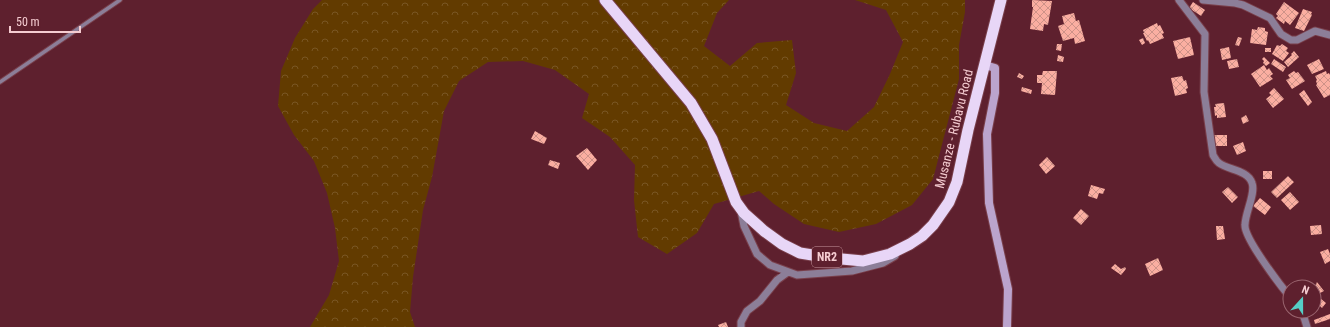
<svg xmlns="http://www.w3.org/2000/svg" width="1330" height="327" font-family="'Roboto Condensed',sans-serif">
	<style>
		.forest { fill: url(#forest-crowns) }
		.building { fill: url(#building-cross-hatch) }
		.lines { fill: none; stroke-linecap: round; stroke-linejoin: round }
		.service-casing { stroke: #793f4b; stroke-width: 5.5 }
		.minor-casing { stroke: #793f4b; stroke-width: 9 }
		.secondary-casing { stroke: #793f4b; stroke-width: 10 }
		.trunk-casing { stroke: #793f4b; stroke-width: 13 }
		.service { stroke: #8c7e98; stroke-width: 3.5 }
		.minor { stroke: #8c7e98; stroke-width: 7 }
		.secondary { stroke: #bba4cd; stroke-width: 8 }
		.trunk { stroke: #e8d6f7; stroke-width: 11 }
		.labels { text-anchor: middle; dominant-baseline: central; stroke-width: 4; stroke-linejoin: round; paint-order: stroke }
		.shield { fill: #5e202e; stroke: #c898a0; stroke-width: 1 }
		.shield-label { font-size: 12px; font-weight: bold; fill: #f5ccd1 }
		.street-label { font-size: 13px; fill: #f5ccd1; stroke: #5e202e }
	</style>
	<defs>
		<pattern id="forest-crowns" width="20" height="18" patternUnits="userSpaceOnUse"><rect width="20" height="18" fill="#623b00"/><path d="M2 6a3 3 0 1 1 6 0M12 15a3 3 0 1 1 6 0" fill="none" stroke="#795624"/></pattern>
		<pattern id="building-cross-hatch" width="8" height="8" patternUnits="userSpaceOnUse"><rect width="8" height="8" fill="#faaea1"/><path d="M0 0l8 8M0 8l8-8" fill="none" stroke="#ce9288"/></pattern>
	</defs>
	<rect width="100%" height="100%" fill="#5e202e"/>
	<!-- forest -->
	<path class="forest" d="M322,0H729L717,13L704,46L730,66L757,43L792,40L796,73L786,105L814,123L847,131L874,107L890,74L903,42L886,10L855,0H965V12L959,45V79L933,179L912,205L876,224L839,232L804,224L774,204L759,191L714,204L697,233L667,254L638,237L634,200L635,165L610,137L582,118L589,94L555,70L523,61L488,62L459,81L444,111L432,177L423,210L413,277L410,312L415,327H310L329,295L339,261L335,228L327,193L314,161L294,135L278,106L281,71L295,38L313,9Z"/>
	<!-- building -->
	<path class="building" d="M1032,0L1052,1L1048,25L1044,24L1043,31L1030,29L1033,7H1032Z
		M1193,2L1205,10L1201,16L1189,8Z
		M1284,2L1299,13L1290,25L1285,21L1284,24L1276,18L1278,16L1276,14Z
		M1303,9L1312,12L1311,14L1312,15L1304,31L1295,28Z
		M1074,13L1076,21L1079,20L1085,41L1075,44L1074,38L1063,41L1058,26L1064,24L1062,16Z
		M1157,23L1158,26L1160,25L1164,33L1162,34L1164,38L1150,44L1148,40L1147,41L1143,33H1144L1143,30Z
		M1258,27L1265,28V31L1268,32L1266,45L1250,43L1252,29L1257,30Z
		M1190,37L1194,55L1178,59L1173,41Z
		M1238,37L1242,38L1239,46L1235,45Z
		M1143,38L1145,43L1142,45L1139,40Z
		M1057,44H1062L1061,51L1056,50Z
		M1282,44L1288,48L1286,51L1289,53L1283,61L1272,54L1277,45L1280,46Z
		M1229,47L1231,58L1222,60L1220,49Z
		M1265,48H1271V52H1265Z
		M1294,51L1299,57L1288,67L1284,62L1292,55L1291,54Z
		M1058,55L1064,57L1063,62L1057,61Z
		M1264,57L1270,63L1266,66L1263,63L1264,61L1262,59Z
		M1237,59L1239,67L1229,69L1227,61Z
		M1274,59L1286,67L1283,72L1271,64Z
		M1319,59L1324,69L1312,74L1307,65Z
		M1264,65L1267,70L1269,68L1273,74L1270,76L1273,79L1260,87L1251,74Z
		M1043,71H1057L1055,95L1041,94L1042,83H1037V75H1042Z
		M1294,71L1296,73L1298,72L1305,81L1292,89L1286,80L1290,78L1288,75Z
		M1326,71L1327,74L1329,73L1330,75V95L1324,98L1316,85L1317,84L1316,81L1317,80L1315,76Z
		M1019,73L1024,76L1022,79L1017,77Z
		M1182,76L1184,81L1186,80L1188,88L1186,89L1187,93L1175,96L1171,78Z
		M1022,87L1032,90L1031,94L1021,91Z
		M1274,88L1284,99L1273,108L1266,99L1271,95L1269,93Z
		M1304,90L1312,102L1308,106L1299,94Z
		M1224,103L1226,117L1217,118V115L1215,116L1214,107H1216L1215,104Z
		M1246,115L1249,121L1243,124L1241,118Z
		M535,131L547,138L544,144L531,139Z
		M1214,135H1227V146H1215Z
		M1243,142L1246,151L1237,155L1233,146Z
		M587,148L597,160L588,170L576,156Z
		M1047,157L1055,166L1046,174L1039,165Z
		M550,160L560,163L558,169L548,165Z
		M1263,171H1272V179H1263Z
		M1288,176L1294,182L1277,198L1271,192Z
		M1091,185L1105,189L1103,194L1099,193L1097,199L1088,196Z
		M1228,187L1238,197L1232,203L1222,192Z
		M1290,192L1299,202L1290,210L1281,200Z
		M1260,198L1271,207L1265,215L1253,206Z
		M1081,209L1089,216L1081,225L1073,218Z
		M1321,225L1322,234L1311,235L1310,226Z
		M1216,226H1223L1225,239L1217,240Z
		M1328,249L1330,254V261L1325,264L1320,252Z
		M1158,258L1163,270L1150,276L1145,264Z
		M1115,264L1121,269L1125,267L1126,269L1121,275L1111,268Z
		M1317,282L1324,291L1320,293L1315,286Z
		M1314,293L1326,303L1322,308L1318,304L1314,309Z
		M1330,314V319L1315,324L1314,320Z
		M726,322L728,327H719L718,325Z"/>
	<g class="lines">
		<!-- service casing -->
		<g class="service-casing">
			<path id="service" d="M0,82L120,0"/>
		</g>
		<!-- minor casing -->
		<g class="minor-casing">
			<path id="minor" d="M1179,0L1205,34L1204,92L1213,155C1215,158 1216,161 1219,163C1228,170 1248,170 1252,183C1256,193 1245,213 1245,225C1244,238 1280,285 1290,297
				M1203,0L1235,3L1243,5L1270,18L1281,34L1291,40H1297L1315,31L1330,35
				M741,211L744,226L757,254L770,265L797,275L852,271L883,263L895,256
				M1302,311L1307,327
				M741,327V322L747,311L760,301L777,280L788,272"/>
		</g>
		<!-- secondary casing -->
		<g class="secondary-casing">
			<path id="secondary" d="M985,65L995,68V93L987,134L989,203L1008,289L1007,327"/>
		</g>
		<!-- trunk casing -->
		<g class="trunk-casing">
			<path id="trunk" d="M605,0L691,103L712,139L736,202L744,213L764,231L782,244L800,253L831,258L863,261L890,254L910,244L922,236L933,225L949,202L957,182L968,130L1001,0"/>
		</g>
		<!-- service -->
		<use href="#service" class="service"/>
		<!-- minor -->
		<use href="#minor" class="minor"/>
		<!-- secondary -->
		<use href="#secondary" class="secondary"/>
		<!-- trunk -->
		<use href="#trunk" class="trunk"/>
	</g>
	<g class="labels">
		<!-- shield labels -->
		<rect class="shield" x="812" y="247" width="30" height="20" rx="3"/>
		<g class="shield-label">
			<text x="827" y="257">NR2</text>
		</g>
		<!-- street labels -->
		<g class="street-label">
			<text transform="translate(954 129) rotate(-76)">Musanze - Rubavu Road</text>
		</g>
	</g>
	<!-- north arrow -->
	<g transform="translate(1302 299) rotate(21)"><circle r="19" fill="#5e202e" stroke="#9a656f"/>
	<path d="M0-3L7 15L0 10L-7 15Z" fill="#55cec6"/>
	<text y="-6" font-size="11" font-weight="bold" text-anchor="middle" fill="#f5ccd1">N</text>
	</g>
	<!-- scale -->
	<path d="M10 26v6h70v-6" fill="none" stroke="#f5ccd1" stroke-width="2"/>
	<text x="16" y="26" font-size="12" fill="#f5ccd1" stroke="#5e202e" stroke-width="3" paint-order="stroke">50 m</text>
</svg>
